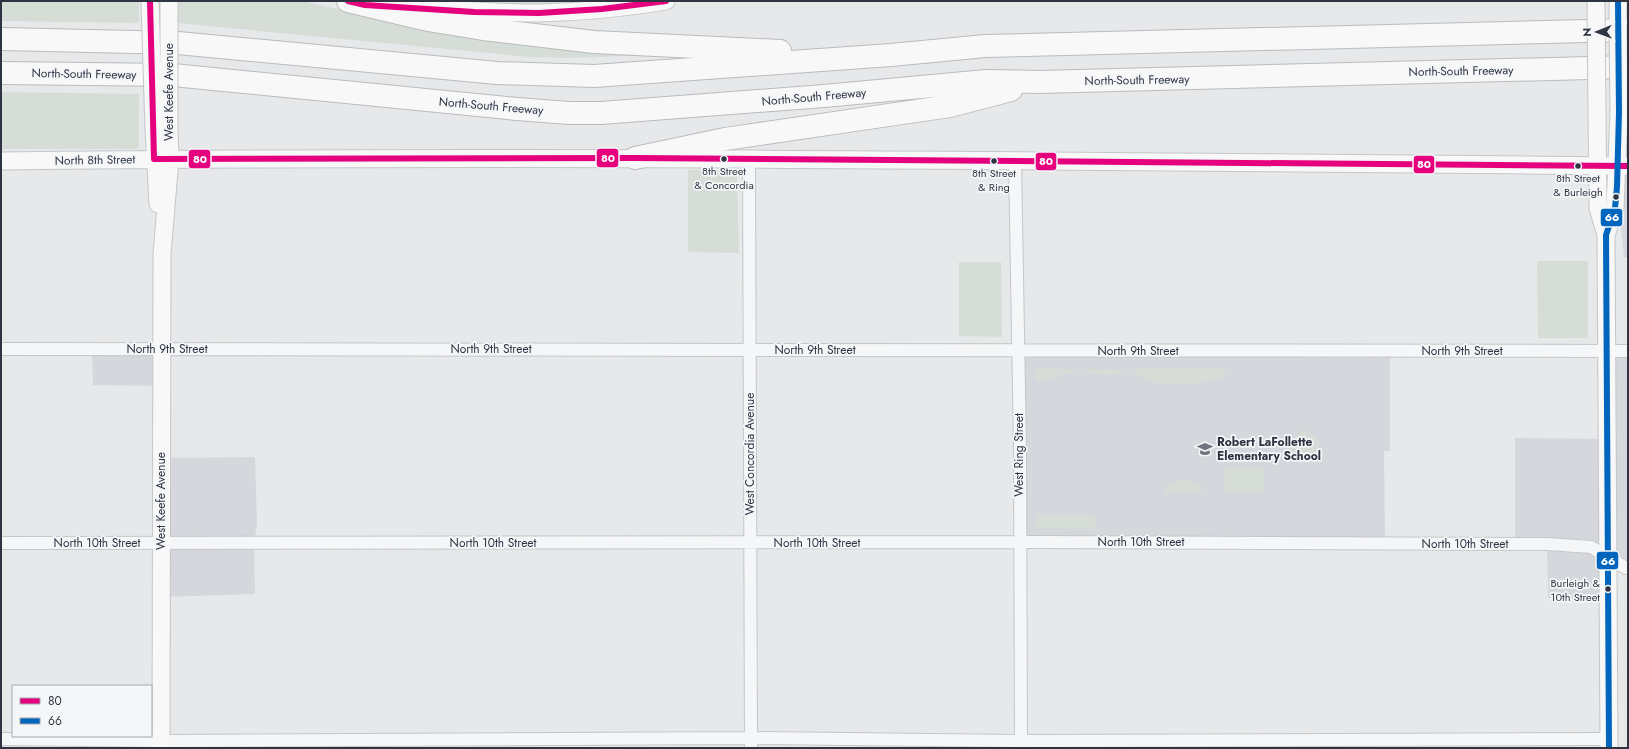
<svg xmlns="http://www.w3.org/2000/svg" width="1629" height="749" font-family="Jost,sans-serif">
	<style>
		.built { fill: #d5d7dd }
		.green { fill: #d6ddd7 }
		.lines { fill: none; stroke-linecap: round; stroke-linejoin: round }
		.street-casing { stroke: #c4c6c8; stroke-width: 14 }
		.secondary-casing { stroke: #c4c6c8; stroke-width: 19 }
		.highway-casing { stroke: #b9bbbe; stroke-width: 24 }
		.street { stroke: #f5f6f7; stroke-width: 12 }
		.secondary { stroke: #f8f8f8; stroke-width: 17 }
		.highway { stroke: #f8f8f8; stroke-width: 22 }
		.secondary-bridge-casing { stroke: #c4c6c8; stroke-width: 19; stroke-linecap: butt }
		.secondary-bridge { stroke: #f8f8f8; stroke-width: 17 }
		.bus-1-casing { stroke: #f4f6f8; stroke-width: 9 }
		.bus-2-casing { stroke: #f4f6f8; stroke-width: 9 }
		.bus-1 { stroke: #e5007d; stroke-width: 6 }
		.bus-2 { stroke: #0065bd; stroke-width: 6 }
		.bus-dot { fill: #2e3442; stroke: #f4f6f8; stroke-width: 1.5 }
		.labels { text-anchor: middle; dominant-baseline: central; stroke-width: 3.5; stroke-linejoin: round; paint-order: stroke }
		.bus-label { font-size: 11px; fill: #2e3442; stroke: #f4f6f8 }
		.street-label { font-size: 12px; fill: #2e3442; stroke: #f4f6f8 }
		.poi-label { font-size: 12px; font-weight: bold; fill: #2e3442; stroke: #f4f6f8; text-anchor: start }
		.line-badge { stroke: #f4f6f8; stroke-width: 1.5 }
		.badge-label { font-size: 11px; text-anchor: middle; font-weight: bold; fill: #fff }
	</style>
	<rect width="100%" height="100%" fill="#e6e8ea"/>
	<!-- built -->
	<path class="built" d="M1628,166V257H1624L1617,187Z
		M92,349H162V386L93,385Z
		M1018,351H1390V451H1384L1385,543L1020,542Z
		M1625,351H1628V568L1609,558V598H1548L1547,544H1515V438L1608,439V365Z
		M255,457L257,524L254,543L255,594L161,597L162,458Z"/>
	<!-- green -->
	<path class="green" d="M1,1H139V23L1,21Z
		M177,1H300L363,14L648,54C608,57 570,59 530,57L177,23Z
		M437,1H600L567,4L494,5Z
		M1,92L139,94V147L137,149H1Z
		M688,170H728L736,174L737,178L739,253L688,252Z
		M1588,261V338H1538L1537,261Z
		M959,262H1001L1002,337L959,336Z
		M1035,369H1078V371C1063,373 1050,381 1035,381Z
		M1085,369H1123C1118,379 1094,374 1085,371Z
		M1135,369H1227V371L1220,379L1201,383H1156L1135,374Z
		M1303,431L1317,437C1323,452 1318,458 1303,463L1297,456L1292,447L1298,434Z
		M1225,467H1264V493H1225Z
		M1186,480L1199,484L1203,493H1163C1166,483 1176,481 1186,480Z
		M1036,514H1095V528H1036Z"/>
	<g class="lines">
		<!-- street casing -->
		<g class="street-casing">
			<path id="street" d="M749,160L751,748
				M1015,161L1020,447L1021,748
				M1,349L1628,351
				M1,543L1032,542L1547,544L1591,547L1626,568H1628
				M1,739L161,741L751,738L1021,741L1609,739"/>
		</g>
		<!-- secondary casing -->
		<g class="secondary-casing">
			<path id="secondary" d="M1618,1V25
				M401,7C447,9 492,13 538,13C581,12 624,8 666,1
				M1597,114L1598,208L1606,235L1609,748
				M154,130L158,204
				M1,161C543,155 1086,161 1628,166
				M1606,235L1615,208L1619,112
				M161,748L162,254L170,159L169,130"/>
		</g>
		<!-- highway casing -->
		<g class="highway-casing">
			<path id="highway" d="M348,1L428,20L483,29L594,42L780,51
				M1,39L178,43L497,73L594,76L891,55L985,46L1628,30
				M1,73L173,75L517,109L569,113H601L824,96L986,81L1039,82L1628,67
				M635,158L725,139L950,106L1011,90"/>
		</g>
		<!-- street -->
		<use href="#street" class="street"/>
		<!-- secondary -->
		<use href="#secondary" class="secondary"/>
		<!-- highway -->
		<use href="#highway" class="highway"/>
		<!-- secondary-bridge casing -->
		<g class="secondary-bridge-casing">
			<path id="secondary-bridge" d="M150,1L154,130
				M169,1V130
				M1596,1L1597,114
				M1618,25L1619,112"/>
		</g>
		<!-- secondary-bridge -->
		<use href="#secondary-bridge" class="secondary-bridge"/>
		<!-- bus-1 casing -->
		<g class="bus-1-casing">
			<path id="bus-1" d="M150,1L154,159L635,158L1628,166
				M348,1L365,5L474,12L539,13L602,9L666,1"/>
		</g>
		<!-- bus-2 casing -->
		<g class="bus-2-casing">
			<path id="bus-2" d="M1609,748L1606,235L1615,208L1617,187L1619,112L1618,1"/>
		</g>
		<!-- bus-1 -->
		<use href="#bus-1" class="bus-1"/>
		<!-- bus-2 -->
		<use href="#bus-2" class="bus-2"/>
	</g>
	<!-- icons -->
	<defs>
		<g id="school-bare" transform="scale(1.2)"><path d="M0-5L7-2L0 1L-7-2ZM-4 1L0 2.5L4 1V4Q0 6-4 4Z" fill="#6e737d" stroke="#f4f6f8" stroke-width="2.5" paint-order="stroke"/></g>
	</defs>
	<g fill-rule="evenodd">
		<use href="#school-bare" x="1205" y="449"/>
	</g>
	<!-- markers -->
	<g class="bus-dot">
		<circle cx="724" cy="159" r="3.5"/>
		<circle cx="994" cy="161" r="3.5"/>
		<circle cx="1578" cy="166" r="3.5"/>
		<circle cx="1616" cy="197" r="3.5"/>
		<circle cx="1608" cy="589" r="3.5"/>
	</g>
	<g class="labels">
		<!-- bus labels -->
		<g class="bus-label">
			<text x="724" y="171">8th Street<tspan x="724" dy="14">&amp; Concordia</tspan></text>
			<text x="994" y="173">8th Street<tspan x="994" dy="14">&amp; Ring</tspan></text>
			<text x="1578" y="178">8th Street<tspan x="1578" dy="14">&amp; Burleigh</tspan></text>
			<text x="1600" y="583" text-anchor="end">Burleigh &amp;<tspan x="1600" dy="14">10th Street</tspan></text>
		</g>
		<!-- street labels -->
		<g class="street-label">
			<text transform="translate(1461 71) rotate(-1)">North-South Freeway</text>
			<text transform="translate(84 74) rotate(1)">North-South Freeway</text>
			<text transform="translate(1137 80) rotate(-1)">North-South Freeway</text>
			<text transform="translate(169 92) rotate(-90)">West Keefe Avenue</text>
			<text transform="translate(814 97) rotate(-5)">North-South Freeway</text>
			<text transform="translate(491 106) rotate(5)">North-South Freeway</text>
			<text transform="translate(95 160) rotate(-1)">North 8th Street</text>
			<text x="167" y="349">North 9th Street</text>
			<text x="491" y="349">North 9th Street</text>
			<text x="815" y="350">North 9th Street</text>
			<text x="1138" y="351">North 9th Street</text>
			<text x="1462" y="351">North 9th Street</text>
			<text transform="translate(750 454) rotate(-90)">West Concordia Avenue</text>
			<text transform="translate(1019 455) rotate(-90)">West Ring Street</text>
			<text transform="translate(161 501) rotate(-90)">West Keefe Avenue</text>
			<text x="1141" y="542">North 10th Street</text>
			<text x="97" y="543">North 10th Street</text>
			<text x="493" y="543">North 10th Street</text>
			<text x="817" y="543">North 10th Street</text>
			<text x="1465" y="544">North 10th Street</text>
		</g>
		<!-- poi labels -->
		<g class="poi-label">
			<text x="1217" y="442">Robert LaFollette<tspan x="1217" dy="14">Elementary School</tspan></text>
		</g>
	</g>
	<g class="line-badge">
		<rect x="596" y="148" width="23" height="20" rx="4" fill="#e5007d"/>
		<rect x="188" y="149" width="23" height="20" rx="4" fill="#e5007d"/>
		<rect x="1035" y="152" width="22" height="19" rx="4" fill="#e5007d"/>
		<rect x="1413" y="155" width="22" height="19" rx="4" fill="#e5007d"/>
		<rect x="1600" y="208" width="23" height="19" rx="4" fill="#0065bd"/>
		<rect x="1596" y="551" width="23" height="19" rx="4" fill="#0065bd"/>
	</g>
	<g class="badge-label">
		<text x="608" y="162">80</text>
		<text x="200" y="163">80</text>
		<text x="1046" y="165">80</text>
		<text x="1424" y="168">80</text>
		<text x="1612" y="221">66</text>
		<text x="1608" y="565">66</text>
	</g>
	<!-- border -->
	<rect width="1629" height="749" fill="none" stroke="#2e3442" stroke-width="4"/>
	<!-- legend -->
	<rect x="12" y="685" width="140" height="52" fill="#f4f6f8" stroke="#a5a8af"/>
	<rect x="20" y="698" width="20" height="6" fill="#e5007d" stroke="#a5a8af"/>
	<text x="48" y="705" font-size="12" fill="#2e3442">80</text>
	<rect x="20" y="718" width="20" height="6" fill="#0065bd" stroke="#a5a8af"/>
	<text x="48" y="725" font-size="12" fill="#2e3442">66</text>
	<!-- north arrow -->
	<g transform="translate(1597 32) rotate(269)" stroke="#f4f6f8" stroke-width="3" paint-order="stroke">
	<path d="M0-3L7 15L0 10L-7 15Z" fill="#2e3442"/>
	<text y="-6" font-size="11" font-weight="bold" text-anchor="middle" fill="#2e3442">N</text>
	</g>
</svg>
